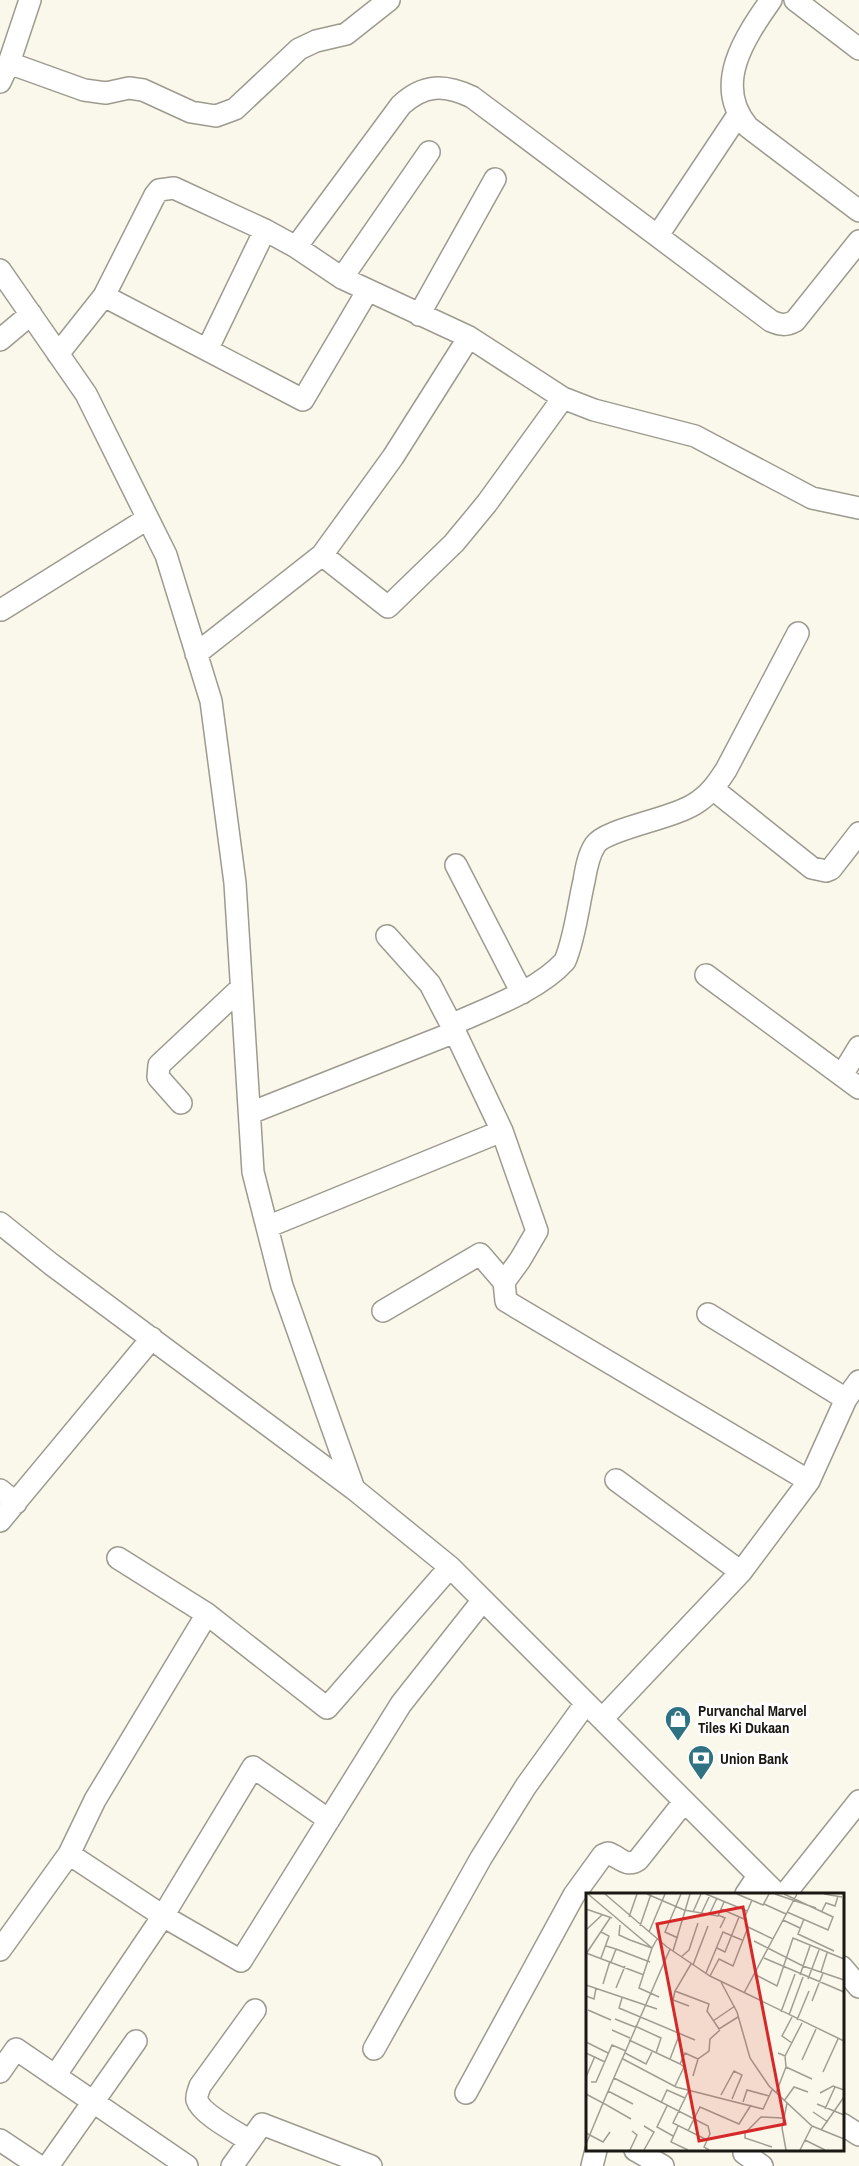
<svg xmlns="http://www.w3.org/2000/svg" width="859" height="2166" font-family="'Archivo Narrow',sans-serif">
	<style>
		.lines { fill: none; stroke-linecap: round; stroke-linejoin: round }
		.minor-casing { stroke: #9d9b8f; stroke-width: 24 }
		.minor { stroke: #fff; stroke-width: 21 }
		.labels { text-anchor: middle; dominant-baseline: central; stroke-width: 6; stroke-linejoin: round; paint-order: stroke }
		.poi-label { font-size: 15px; font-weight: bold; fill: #191813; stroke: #fff; text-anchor: start }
		.inset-road { fill: none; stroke: #a09e94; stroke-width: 1.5 }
		.view { fill: #d62828; fill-opacity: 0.15; stroke: #d62828; stroke-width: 3 }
		.inset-edge { fill: none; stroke: #191813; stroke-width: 3 }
	</style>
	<rect width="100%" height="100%" fill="#faf8ea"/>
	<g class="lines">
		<!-- minor casing -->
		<g class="minor-casing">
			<path id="minor" d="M771,0C745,37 712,85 748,127L859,211
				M795,0L859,49
				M9,63L84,90L106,93L129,88L143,90L191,112L216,116L235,109L299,49L316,41L346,34L389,0
				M0,82L9,63L30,0
				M658,235L738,115
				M296,247L401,105C424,84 444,84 472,97L771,321C780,325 786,326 795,321L859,241
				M0,270L86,394L166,555L211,701L235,883L253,1172L282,1286L354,1489
				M342,278L429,152
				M104,296L303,400L368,290
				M419,315L495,179
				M469,337L393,457L322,555L388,607L454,543L487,503L563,398
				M0,340L31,314
				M208,348L265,230
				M58,354L104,296L155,195L159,190L174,188L265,230L296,247L342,278L469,337L563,398L594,410L695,436L812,498L859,508
				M1,610L147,519
				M196,654L322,555
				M713,789L812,868L826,871L831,869L859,833
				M456,865L522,993
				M387,936L430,984L455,1032
				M706,975L859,1088
				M451,1025C488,1008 538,991 565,961C575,937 578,907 584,881C586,869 588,856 595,845C606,828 676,819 699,801C711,793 718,782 726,770L798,633
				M842,1075L859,1047
				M181,1103L158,1077L159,1065L241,988
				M250,1113L455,1032L502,1131L537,1231L520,1260L504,1282L506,1301L809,1481L741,1572L602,1719
				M0,1223L51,1264L354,1489L450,1567L777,1894
				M267,1227L502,1131
				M383,1311L480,1254L504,1282
				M708,1314L846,1399L809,1481
				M846,1399L859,1381
				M616,1480L741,1572
				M0,1490L16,1503
				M0,1521L152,1338
				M118,1558L207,1614
				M69,1854L163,1916L241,1961L401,1704L483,1600
				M746,1894L758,1876
				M785,1894L859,1801
				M0,1950L69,1854L95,1800L207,1614L327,1708L450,1567
				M842,1967L859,1987
				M374,2049L481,1858L526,1786L586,1703
				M0,2072L16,2049L187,2166
				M55,2076L163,1916L253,1767L329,1820
				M466,2093L574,1895L603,1855L608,1853C620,1857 626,1868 638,1860L684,1802
				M842,2124L859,2135
				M0,2140L39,2166
				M250,2141C238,2133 201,2114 197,2100C196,2095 199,2090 200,2086L255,2010
				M635,2150L663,2166
				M744,2153L762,2166
				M48,2166L136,2041
				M232,2166L262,2124L371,2166
				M592,2166L596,2150"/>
		</g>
		<!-- minor -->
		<use href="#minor" class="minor"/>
	</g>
	<!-- icons -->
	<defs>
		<g id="shop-pin" transform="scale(1.35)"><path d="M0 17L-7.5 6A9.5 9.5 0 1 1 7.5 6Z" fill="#2f7383" stroke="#fff"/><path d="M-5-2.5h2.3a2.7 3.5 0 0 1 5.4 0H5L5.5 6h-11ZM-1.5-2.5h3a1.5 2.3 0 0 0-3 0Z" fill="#fff"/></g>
		<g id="bank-pin" transform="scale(1.35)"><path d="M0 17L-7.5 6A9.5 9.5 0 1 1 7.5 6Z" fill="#2f7383" stroke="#fff"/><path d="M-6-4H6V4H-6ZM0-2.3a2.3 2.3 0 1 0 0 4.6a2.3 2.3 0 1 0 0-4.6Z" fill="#fff"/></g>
	</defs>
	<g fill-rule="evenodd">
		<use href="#shop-pin" x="678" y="1719"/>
		<use href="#bank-pin" x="701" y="1758"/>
	</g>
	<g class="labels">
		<!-- poi labels -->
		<g class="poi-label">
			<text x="698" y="1710">Purvanchal Marvel<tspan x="698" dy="17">Tiles Ki Dukaan</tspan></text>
			<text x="720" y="1758">Union Bank</text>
		</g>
	</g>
	<!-- overview -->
	<g transform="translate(586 1893)">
		<rect width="258" height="258" fill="#faf8ea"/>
		<path class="inset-road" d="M2,1L66,55L53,95L73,104M19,1L81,54L124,83L258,148M61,1L98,17L132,23L138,9M120,1L161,18M151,1L177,12L183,1M189,1L230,15M198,1L247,24L242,37L201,19M238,1L256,4M178,11L200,21M0,16L26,25M135,16L158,26L166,7M236,18L240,10L249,13L252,3M107,19L115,1M115,21L124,2M123,22L131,5M132,22L139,25L134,35M43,24L51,1M218,26L212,41L248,58M197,27L214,35M34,32L33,42L44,47L66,55L71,46M54,33L65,1M0,37L16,22M63,39L79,1M92,45L79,39L95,1M168,48L217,73L258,87M20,53L30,56L25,69M131,55L139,59L153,24M30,56L64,69M87,58L104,1M0,60L58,82M0,61L24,25M95,64L103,57L112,30M15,65L23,43L15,39M178,65L258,99M105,71L89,98L123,111L121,118L133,136L152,124M107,72L122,33M235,79L241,60M120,80L137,39L156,47M168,81L191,93L207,45L258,66M214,82L224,53M124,83L133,66L147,73L162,34L187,46M222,86L233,57M135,89L151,119L164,165L183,193L226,233L258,246M17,91L24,68M0,92L71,116M30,95L39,73M89,98L87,107L103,113M158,100L211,1M0,103L8,106L10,95M36,105L33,115L109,147M226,108L237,80M2,117L25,127M195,119L209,81M203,122L217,84M29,126L49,134M211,127L223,98M127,128L149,113M49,133L75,145L70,160M26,137L44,145M43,147L94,171L99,160L112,166M0,149L22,160M206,150L196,143L206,124M0,160L19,169M39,160L60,171L66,159M192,160L199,163L216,130M37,166L90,194L177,216L186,197M84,166L94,140M216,167L230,136M200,174L226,186M237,179L252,146M107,183L112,166L123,158L124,146L134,137M0,184L9,163M28,185L122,233L124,241L118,254L123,257M5,189H10L26,152L40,158M89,193L98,174L94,171M103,197L87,230L121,247M22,198L47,211M190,200L200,174L199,163M234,200L247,193L258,197M0,201L17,210L0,251M135,202L148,178L156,182L146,206M198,208L208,194L222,199M157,209L161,197L183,203M75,210L81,197L99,205M231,211L258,222M81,213L71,234L87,243M239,216L249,194M227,219L242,229M45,226L17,210L84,56M92,233L85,249L102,257M235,237L258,204M102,238L114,214L153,231L165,212M0,240L17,249L24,239M219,247L239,257M186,254L159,245V240L175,224L197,225M44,257L51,242L46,238M58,257L68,239L58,233M200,257L196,235L201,210M214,257L226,233"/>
		<path class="view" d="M157,14L199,231L113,248L71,31Z"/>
		<rect width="258" height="258" class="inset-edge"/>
	</g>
</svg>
